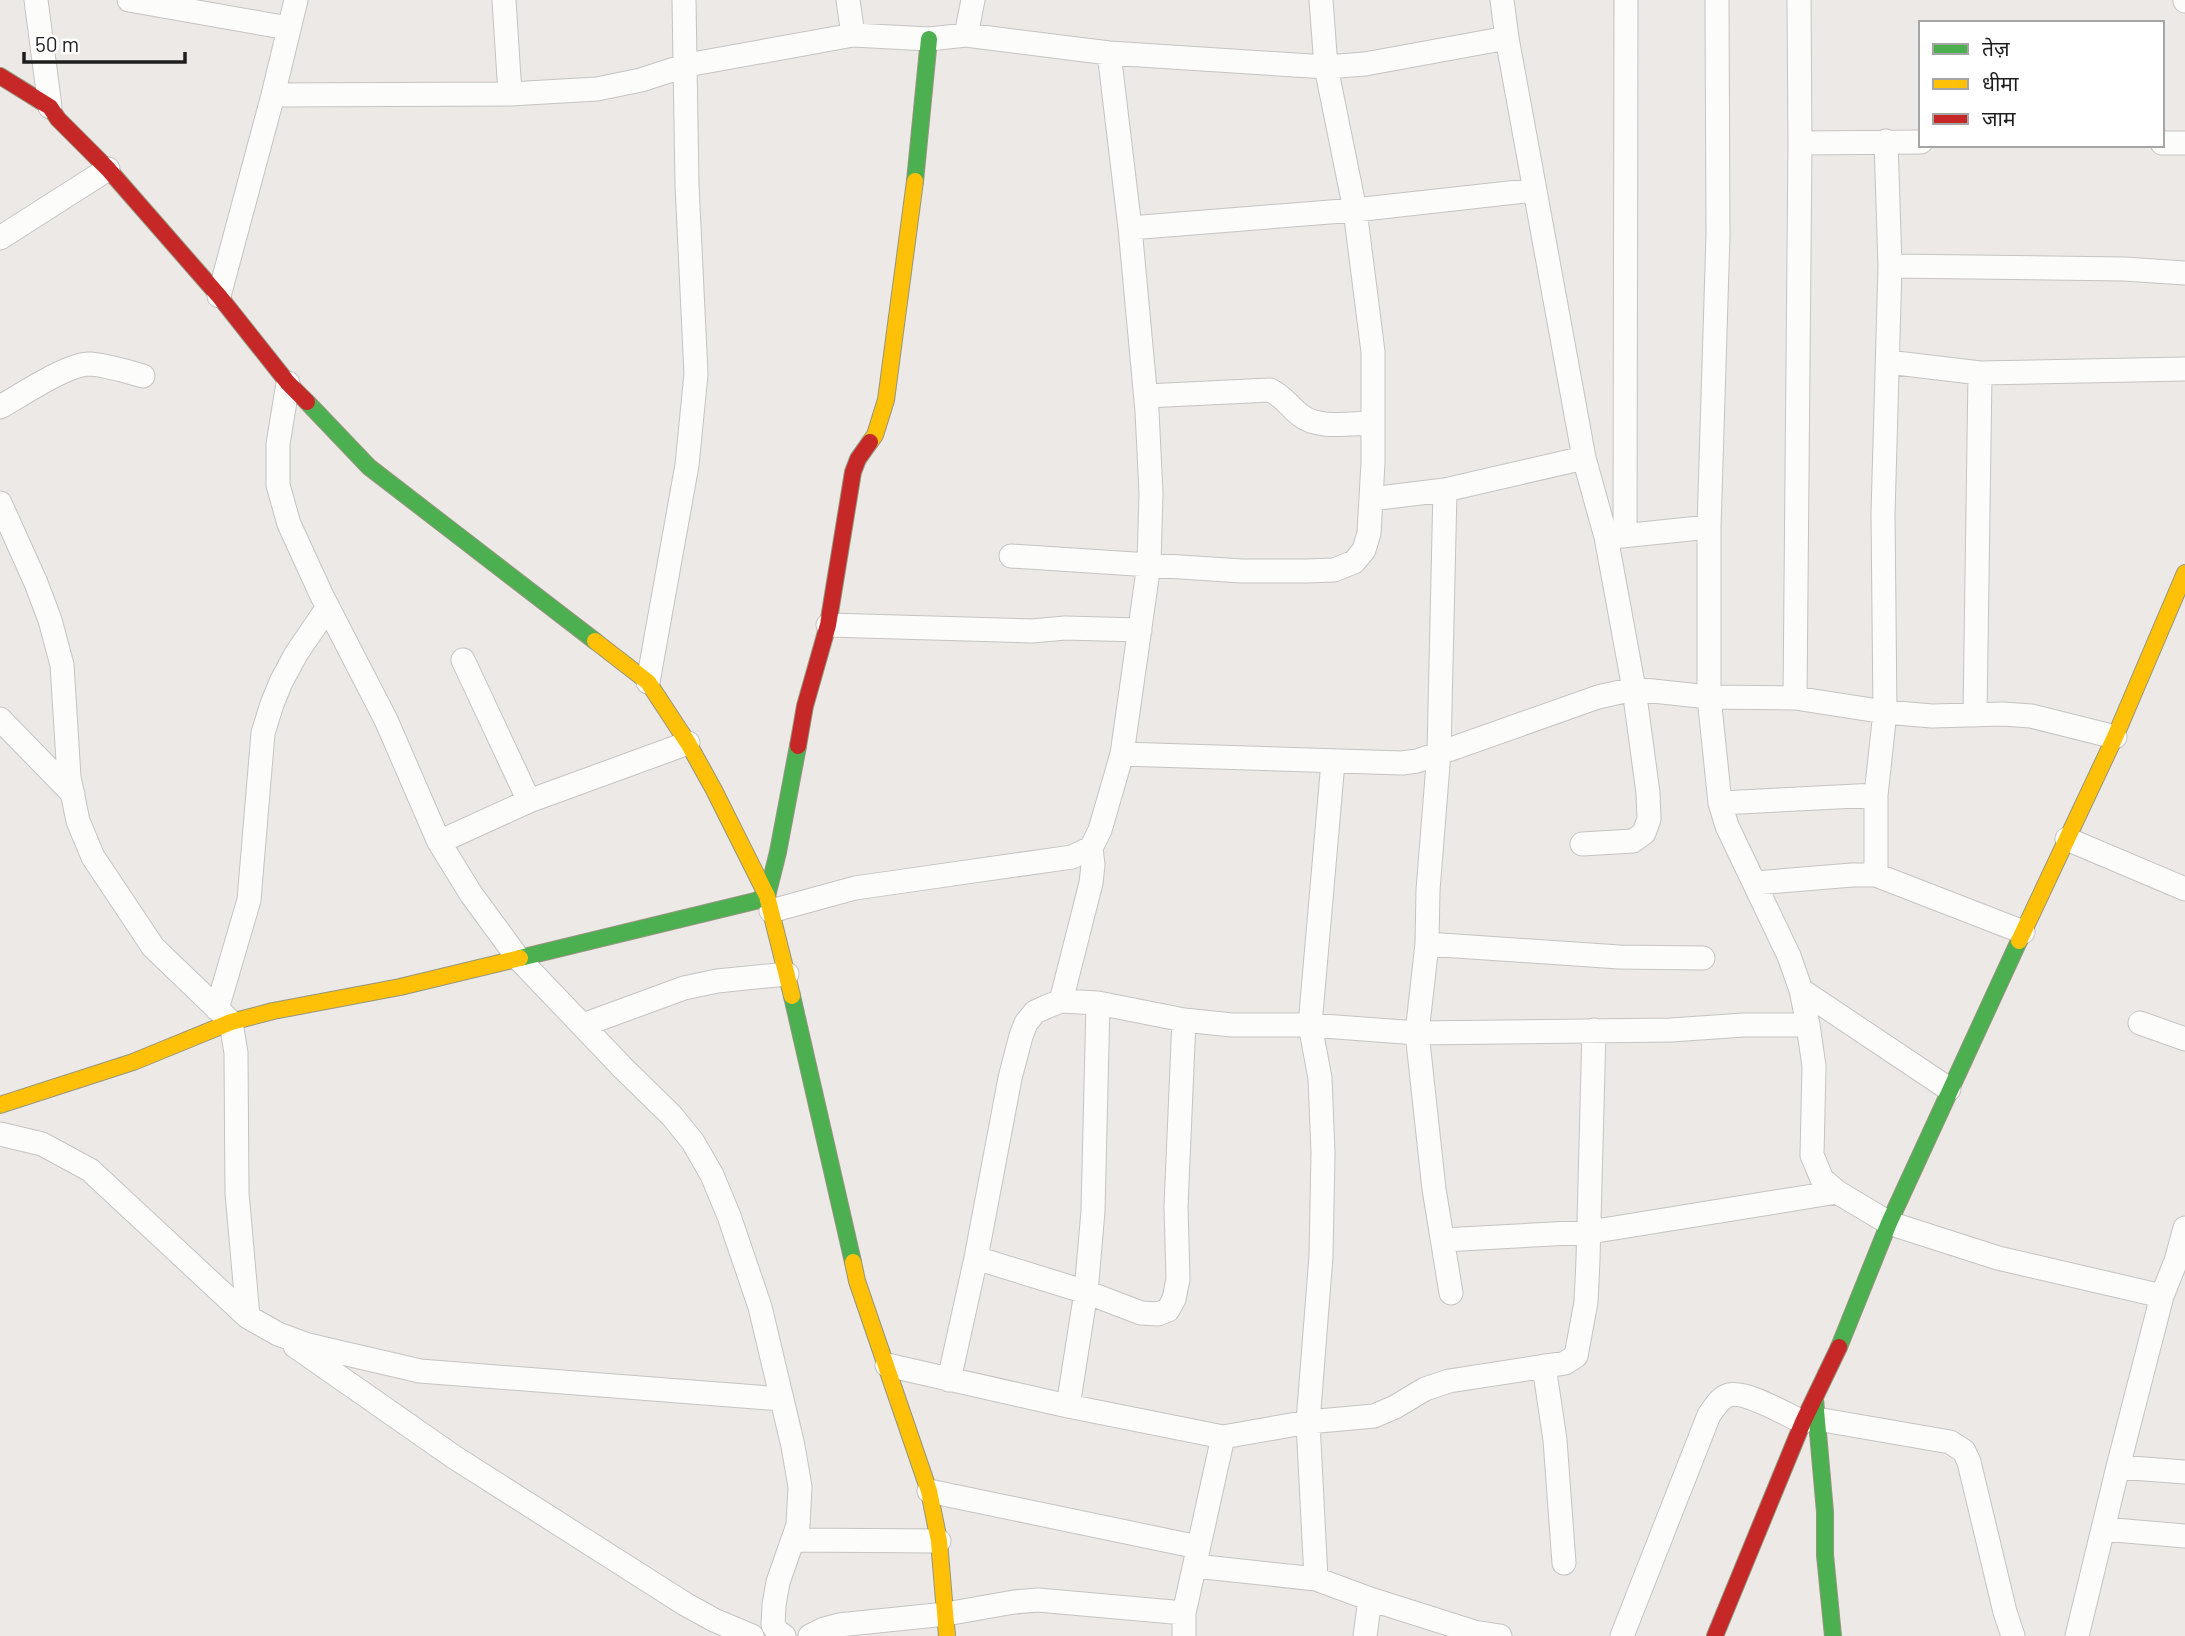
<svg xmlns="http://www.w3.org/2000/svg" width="2185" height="1636" font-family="Barlow,'Noto Sans Devanagari',sans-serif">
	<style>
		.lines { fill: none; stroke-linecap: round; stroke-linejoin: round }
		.street-casing { stroke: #c5c4c2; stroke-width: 25 }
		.fast-casing { stroke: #95957f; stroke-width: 18 }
		.slow-casing { stroke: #95957f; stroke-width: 18 }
		.jam-casing { stroke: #95957f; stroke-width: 18 }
		.street { stroke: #fcfcfb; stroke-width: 23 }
		.fast { stroke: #4caf50; stroke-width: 16 }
		.slow { stroke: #ffc107; stroke-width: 16 }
		.jam { stroke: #c62828; stroke-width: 16 }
	</style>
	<rect width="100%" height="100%" fill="#ece9e6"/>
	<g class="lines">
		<!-- street casing -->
		<g class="street-casing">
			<path id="street" d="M36,0L50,107
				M129,0L288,28
				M504,0L510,94
				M848,0L853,35
				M1502,0L1507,38L1584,458L1606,537L1634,689L1648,793L1649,819L1644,833L1633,841L1582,844
				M1717,0L1718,235L1709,527V697L1720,803L1727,826L1789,956L1801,990L1808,1025L1814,1066L1812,1155L1822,1179L1837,1192L1889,1223L1998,1258L2162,1296
				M2185,0V1
				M966,35L973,0
				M273,95L510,94L597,89L641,80L687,65L853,35L929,39L966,35L1109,53L1326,67L1365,64L1507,38
				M1800,143L1921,142
				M2162,143H2185
				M1130,228L1355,210L1535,190
				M0,238L108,169
				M1890,266L2124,269L2185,273
				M219,296L273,95L296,0
				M1888,362L1980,373L2185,369
				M288,383L278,444V485L289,524L322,596L386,720L439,842L471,894L518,958L623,1068L672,1116L693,1142L712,1175L729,1216L760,1307L793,1446L800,1487L798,1525L778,1582L774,1605L773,1625L777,1631L784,1636
				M1146,396L1270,390C1283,396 1289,406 1300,415C1319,430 1351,423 1373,423
				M0,407C20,396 67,364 89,364C107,365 125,371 143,376
				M1445,490L1439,752L1428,890L1427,944L1417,1033L1434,1189L1451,1293
				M1371,499L1445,490L1584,458
				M0,503L36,583L50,620L62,665L69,777L78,821L93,857L153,947L231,1022L236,1053L237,1193L248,1317
				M1625,535L1626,0
				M1612,537L1709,527
				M1011,556L1242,571H1306L1334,570L1354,562L1364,550L1369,533L1373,463V352L1355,210L1326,67L1321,0
				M828,625L1032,631L1065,628L1140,630
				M463,660L529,801
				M648,682L687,465L696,374L687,185L684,0
				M1795,698L1800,143L1799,0
				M1975,715L1980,373
				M0,719L73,794
				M1122,754L1402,763L1417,761L1598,697L1634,689L1709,697L1795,698L1885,712L1932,716L2003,714L2031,716L2115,737
				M1720,803L1876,795
				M2067,839L2185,889
				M439,842L529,801L688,743
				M1876,875V795L1885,712L1883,514L1890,266L1886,141
				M1755,883L1852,875H1876L2023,932
				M771,911L855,888L1072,857L1091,848L1100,830L1122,754L1149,564L1151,493L1147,411L1130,228L1109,53
				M1427,944L1619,957L1703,958
				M1801,990L1949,1089
				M1061,1001L1091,883L1093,865L1091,848
				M217,1009L249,900L263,733L272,704L281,682L296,654L328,607
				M2140,1023L2185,1039
				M583,1025L684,988L717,981L787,974
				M0,1134L42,1144L90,1170L248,1317L278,1334L308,1345L420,1371L782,1399
				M1443,1240L1590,1232L1837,1192
				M976,1258L1086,1292L1141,1313L1158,1314L1168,1310L1174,1299L1178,1279L1176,1206L1184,1020
				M295,1346L454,1457L685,1604L714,1620L752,1636
				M887,1365L1068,1406L1223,1437L1308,1422L1374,1416L1395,1407L1425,1389L1449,1381L1565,1363L1576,1356L1586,1302L1588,1260L1594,1030
				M1544,1366L1555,1440L1564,1563
				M949,1380L976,1258L1010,1078L1021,1036L1026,1023L1035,1012L1046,1007L1061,1001L1098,1003L1184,1020L1232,1025H1310L1417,1033L1671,1030L1744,1025H1808
				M1068,1406L1086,1292L1093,1211L1098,1003
				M1817,1419L1950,1442L1964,1451L1969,1462L2005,1612L2013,1636
				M2118,1467L2185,1472
				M929,1491L1198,1547
				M2103,1529L2185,1536
				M793,1540L939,1541
				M1195,1566L1316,1579L1370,1599L1474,1632L1500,1636
				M1316,1579L1308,1422L1321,1256L1323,1153L1320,1078L1310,1025L1333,762
				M810,1636L824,1629L839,1625L946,1614L1014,1602L1038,1600L1184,1613
				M1184,1636V1613L1223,1437
				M1365,1636L1370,1599
				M1622,1636L1709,1415C1715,1407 1719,1398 1729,1395C1745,1390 1787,1415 1803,1422
				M2077,1636L2118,1467L2162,1296L2176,1261L2185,1228"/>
		</g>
		<!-- fast casing -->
		<g class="fast-casing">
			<path id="fast" d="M915,181L929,39
				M307,402L369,467L595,641
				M520,958L755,901L767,896L778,852L798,746
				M792,996L853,1262
				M1839,1347L1889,1223L2019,941
				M1815,1399L1825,1512V1555L1833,1636"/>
		</g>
		<!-- slow casing -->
		<g class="slow-casing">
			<path id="slow" d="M870,442L875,435L886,400L915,181
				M595,641L648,682L688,743L714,790L767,896L792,996
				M2019,941L2115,737L2185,573
				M0,1105L133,1062L231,1022L273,1011L400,987L520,958
				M853,1262L857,1281L929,1491L939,1541L947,1636"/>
		</g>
		<!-- jam casing -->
		<g class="jam-casing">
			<path id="jam" d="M0,76L50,107L58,119L108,169L219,296L288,383L307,402
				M798,746L805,706L828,625L853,472L858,459L870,442
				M1715,1636L1803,1422L1839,1347"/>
		</g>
		<!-- street -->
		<use href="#street" class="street"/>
		<!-- fast -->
		<use href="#fast" class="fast"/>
		<!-- slow -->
		<use href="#slow" class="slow"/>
		<!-- jam -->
		<use href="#jam" class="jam"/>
	</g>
	<!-- legend -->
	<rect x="1919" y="21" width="245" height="126" fill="#ffffff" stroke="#a5a5a5" stroke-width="2"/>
	<rect x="1933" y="44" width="35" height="10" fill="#4caf50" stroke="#a5a5a5" stroke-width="2"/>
	<text x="1982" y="56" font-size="21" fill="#1e1e1e">तेज़</text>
	<rect x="1933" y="79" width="35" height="10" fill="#ffc107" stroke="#a5a5a5" stroke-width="2"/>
	<text x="1982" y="91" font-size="21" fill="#1e1e1e">धीमा</text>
	<rect x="1933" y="114" width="35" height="10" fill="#c62828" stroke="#a5a5a5" stroke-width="2"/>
	<text x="1982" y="126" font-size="21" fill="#1e1e1e">जाम</text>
	<!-- scale -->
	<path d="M24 52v10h161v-10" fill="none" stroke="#1e1e1e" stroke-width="3.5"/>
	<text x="35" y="52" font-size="21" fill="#1e1e1e" stroke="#ffffff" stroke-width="5" paint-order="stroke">50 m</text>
</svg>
